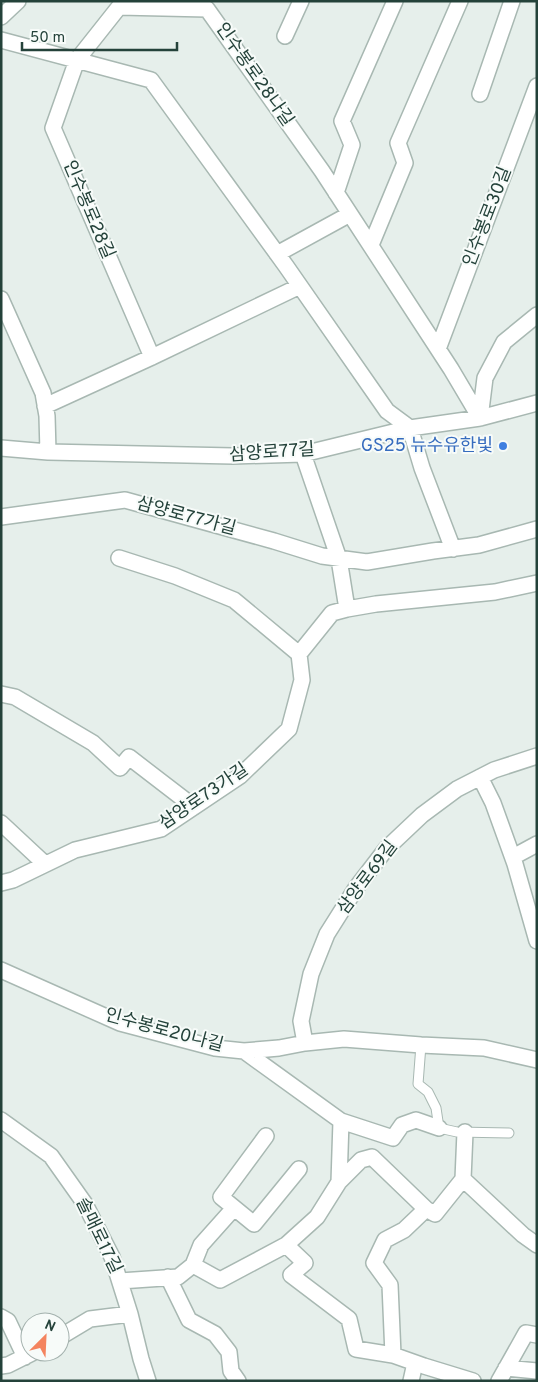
<svg xmlns="http://www.w3.org/2000/svg" width="538" height="1382" font-family="Overpass,'Noto Sans KR',sans-serif">
	<style>
		.lines { fill: none; stroke-linecap: round; stroke-linejoin: round }
		.lane-casing { stroke: #a8b8b2; stroke-width: 11 }
		.street-casing { stroke: #a8b8b2; stroke-width: 18 }
		.lane { stroke: #fff; stroke-width: 9 }
		.street { stroke: #fff; stroke-width: 15 }
		.shop-dot { fill: #3f7fe0; stroke: #f7fbf9; stroke-width: 2 }
		.labels { text-anchor: middle; dominant-baseline: central; stroke-width: 4; stroke-linejoin: round; paint-order: stroke }
		.street-label { font-size: 18px; fill: #24423a; stroke: #f7fbf9 }
		.shop-label { font-size: 18px; fill: #366cbe; stroke: #f7fbf9; text-anchor: end }
	</style>
	<rect width="100%" height="100%" fill="#e6efeb"/>
	<g class="lines">
		<!-- lane casing -->
		<g class="lane-casing">
			<path id="lane" d="M421,1045L418,1084L428,1092L436,1108L439,1128L457,1132L509,1133"/>
		</g>
		<!-- street casing -->
		<g class="street-casing">
			<path id="street" d="M1,17L18,1
				M285,36L301,1
				M1,40L151,80L286,266L387,411L410,428L422,468L453,549
				M480,94L512,1
				M336,193L352,145L342,121L395,1
				M371,245L405,163L398,143L460,1
				M277,254L350,214
				M1,299L43,393L47,416L48,452
				M438,349L537,86
				M152,357L53,128L77,60L119,7L207,9L322,171L451,369L480,418
				M45,406L152,357L300,286
				M480,418L485,378L504,342L537,315
				M1,448L48,452L233,456L303,454L410,428L480,418L537,403
				M303,454L339,559L347,609
				M1,517L125,500L274,541L322,556L367,562L433,551L479,545L537,529
				M119,558L175,576L234,600L299,654
				M1,694L15,697L93,743L120,768L129,757L194,807
				M480,777L493,803L515,864L537,941
				M1,823L45,864
				M513,857L537,844
				M1,883L13,880L75,850L161,829L240,776L289,729L302,680L299,654L332,613L347,609L376,604L495,592L537,583
				M1,970L120,1023L215,1048L244,1051L279,1048L305,1043L344,1039L421,1045L484,1048L537,1060
				M305,1043L301,1021L311,974L327,934L356,888L386,849L422,815L457,789L494,770L537,756
				M244,1051L341,1121L339,1182
				M1,1120L51,1156L85,1204L112,1257L130,1314L141,1359L148,1381
				M341,1121L393,1138L402,1125L416,1120L439,1128
				M465,1132L463,1179L523,1235L537,1245
				M266,1136L221,1197L254,1224L299,1169
				M426,1209L435,1214L463,1179
				M286,1245L305,1263L291,1275L349,1319L356,1349L393,1355
				M193,1265L220,1280L286,1245L317,1217L339,1182L361,1160L372,1157L426,1209L404,1230L385,1240L374,1263L390,1285L393,1355L424,1366L473,1381
				M168,1277L189,1320L215,1334L229,1352L231,1371L238,1381
				M120,1281L178,1277L193,1265L201,1245L234,1208
				M1,1317L8,1321L25,1357
				M60,1337L90,1319L130,1314
				M1,1366L8,1365L32,1353
				M506,1368L537,1371
				M411,1381L415,1363
				M499,1381L526,1333L537,1335"/>
		</g>
		<!-- lane -->
		<use href="#lane" class="lane"/>
		<!-- street -->
		<use href="#street" class="street"/>
	</g>
	<!-- markers -->
	<circle class="shop-dot" cx="503" cy="446" r="5"/>
	<g class="labels">
		<!-- street labels -->
		<g class="street-label">
			<text transform="translate(254 75) rotate(55)">인수봉로28나길</text>
			<text transform="translate(88 210) rotate(67)">인수봉로28길</text>
			<text transform="translate(488 217) rotate(-69)">인수봉로30길</text>
			<text transform="translate(272 453) rotate(-4)">삼양로77길</text>
			<text transform="translate(186 517) rotate(15)">삼양로77가길</text>
			<text transform="translate(204 797) rotate(-34)">삼양로73가길</text>
			<text transform="translate(368 878) rotate(-53)">삼양로69길</text>
			<text transform="translate(164 1031) rotate(15)">인수봉로20나길</text>
			<text transform="translate(98 1236) rotate(64)">솔매로17길</text>
		</g>
		<!-- shop labels -->
		<g class="shop-label">
			<text x="493" y="446">GS25 뉴수유한빛</text>
		</g>
	</g>
	<!-- border -->
	<rect width="538" height="1382" fill="none" stroke="#24423a" stroke-width="5"/>
	<!-- north arrow -->
	<g transform="translate(45 1337) rotate(24)"><circle r="24" fill="#f7fbf9" stroke="#a3b1ad"/>
	<path d="M0-4L9 19L0 12L-9 19Z" fill="#f4845f"/>
	<text y="-8" font-size="14" font-weight="bold" text-anchor="middle" fill="#24423a">N</text>
	</g>
	<!-- scale -->
	<path d="M22 42v8h155v-8" fill="none" stroke="#24423a" stroke-width="2.5"/>
	<text x="30" y="42" font-size="15" fill="#24423a" stroke="#f7fbf9" stroke-width="4" paint-order="stroke">50 m</text>
</svg>
